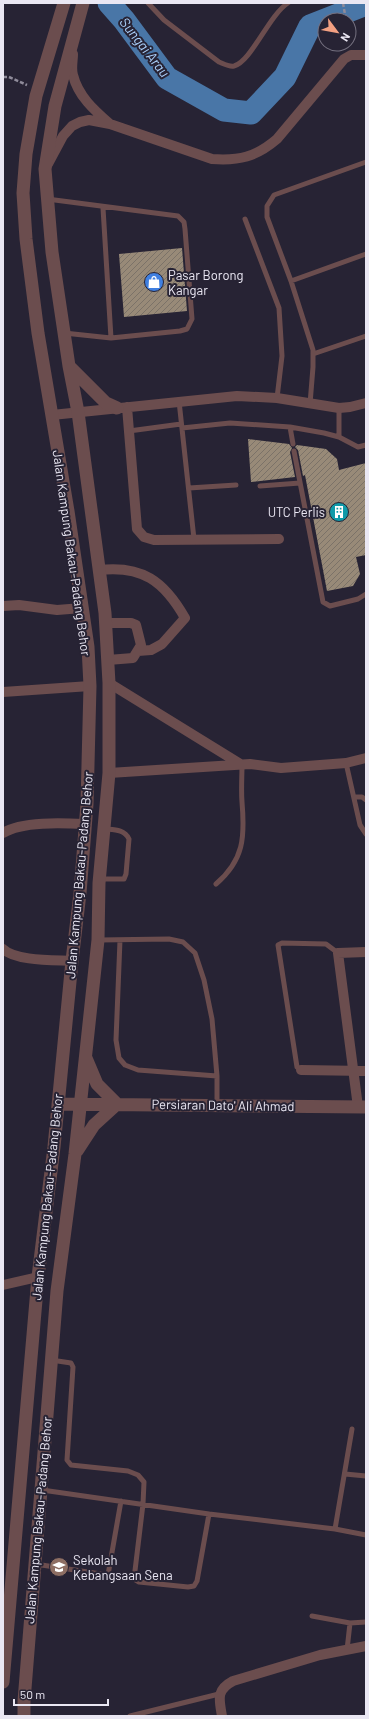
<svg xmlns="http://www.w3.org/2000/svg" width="369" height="1719" font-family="Barlow,sans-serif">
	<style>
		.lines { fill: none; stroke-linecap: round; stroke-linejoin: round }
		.river { stroke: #4976a7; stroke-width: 23 }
		.building { fill: url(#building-hatch) }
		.path { stroke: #8f8b9a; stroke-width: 2.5; stroke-dasharray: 4 2; stroke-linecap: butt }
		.service { stroke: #6b4d4e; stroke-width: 5 }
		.minor { stroke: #6b4d4e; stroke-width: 10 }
		.tertiary { stroke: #6b4d4e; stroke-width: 13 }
		.labels { text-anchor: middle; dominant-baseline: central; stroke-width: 4; stroke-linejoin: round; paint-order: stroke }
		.poi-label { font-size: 13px; fill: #eae7f3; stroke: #272334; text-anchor: start }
		.street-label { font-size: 13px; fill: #eae7f3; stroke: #272334 }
		.water-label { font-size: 14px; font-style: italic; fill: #aad0fb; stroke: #272334 }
	</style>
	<defs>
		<pattern id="building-hatch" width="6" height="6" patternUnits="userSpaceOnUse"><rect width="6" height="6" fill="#988a78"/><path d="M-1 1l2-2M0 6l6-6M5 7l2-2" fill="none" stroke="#7b7268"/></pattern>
	</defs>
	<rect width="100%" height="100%" fill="#272334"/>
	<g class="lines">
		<!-- river -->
		<path class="river" d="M109,3L124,20L167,78L224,110L251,113L285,77L310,26L366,4"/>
	</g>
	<!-- building -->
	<path class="building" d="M182,248L187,311L124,317L119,254Z
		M248,439L289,444L292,448L290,452L295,477L251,482Z
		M297,445L326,449L337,459L339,470L366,463V555L356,557L360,574L353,586L327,591L305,475L303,476L298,450L295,447Z"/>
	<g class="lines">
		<!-- path -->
		<path class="path" d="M343,3L346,20
			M3,77H9L27,85"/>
		<!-- service -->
		<path class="service" d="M148,3L164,20L219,62C224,64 229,67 234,66C251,62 269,15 288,3
			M47,199L178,216L184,222L185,229L192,319L187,329L180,331L111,338L64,333
			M103,208L111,338
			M245,219L279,308L282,356L277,398
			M291,281L366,254
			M313,354L366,336
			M179,401L194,539
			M310,404L313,367V350L291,281L267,217V206L274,195L366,162
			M290,427L293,444
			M182,428L230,423L290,427L324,433L339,437L358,447L366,445
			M129,431L181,424
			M339,437V408
			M294,451L323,602L330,606L358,599L366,594
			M260,486L300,483
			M189,488L236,485
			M346,763L360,825L366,834
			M354,797H362L366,800
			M100,879H124L126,874L129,839C124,829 114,830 104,829
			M216,884C244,860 245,837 242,802C241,790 242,777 242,765
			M99,940L169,939L183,942L195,953L204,980L212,1019L217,1076V1106
			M120,940L116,1040L119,1058L125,1065L138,1070L217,1076
			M301,1070L297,1067L278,945L282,943L326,944L338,953
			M51,1360L71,1363L73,1367L67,1460L71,1465L128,1471L138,1475L144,1482L143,1504L134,1579L139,1582L188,1587L194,1586L197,1581L209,1514
			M345,1474L366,1476
			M42,1490L209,1514L335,1529L366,1535
			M335,1529L352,1429
			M35,1564L134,1579
			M108,1575L121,1501
			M312,1616L350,1623L366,1622
			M347,1650L350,1623
			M130,1716L219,1694"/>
		<!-- minor -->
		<path class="minor" d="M73,54C73,60 71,69 73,75C78,96 94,110 110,124
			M48,164L63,136L72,126L80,122L89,120L110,124L212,159C239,161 256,157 277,139L344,59L351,55H366
			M127,407L137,529L144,537L154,540L279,539
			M52,415L237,396L277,398L339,408L350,407L366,403
			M99,570C142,565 164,581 185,618L162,644L151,650L138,651
			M3,606L19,605L57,610L82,608
			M105,623H131L136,625L141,645L133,658L108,660
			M109,683L242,765
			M3,692L90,686
			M109,773L250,764L281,768L346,763L366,758
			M3,833C22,821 63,823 85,824
			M3,949C15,961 54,960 72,961
			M301,1070L366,1071
			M358,1107L338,953L366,952
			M3,1285L38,1277
			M222,1716C219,1699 216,1690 233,1681L320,1655L366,1646"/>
		<!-- tertiary -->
		<path class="tertiary" d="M69,366L106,403L117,408
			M86,1058L97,1084L117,1104
			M58,1104L366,1107
			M77,1151L94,1125L117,1104
			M3,1682L38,1277L54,1147L72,961L80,893L87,804L90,686L88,647L68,511L38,333L26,239L23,193L26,154L36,96L64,3
			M24,1716V1701L57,1291L75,1154L98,940L99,883L109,773V683L105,613L78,412L69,366L52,252L45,169L55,106L83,3"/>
	</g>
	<!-- icons -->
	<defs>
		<g id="shop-disc" transform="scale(1)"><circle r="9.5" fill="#3f7fe0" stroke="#272334"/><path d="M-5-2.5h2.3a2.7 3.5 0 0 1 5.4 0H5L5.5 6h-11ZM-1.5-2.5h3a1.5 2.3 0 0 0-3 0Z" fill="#fff"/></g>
		<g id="building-disc" transform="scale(1)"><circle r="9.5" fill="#0f9aa8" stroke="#272334"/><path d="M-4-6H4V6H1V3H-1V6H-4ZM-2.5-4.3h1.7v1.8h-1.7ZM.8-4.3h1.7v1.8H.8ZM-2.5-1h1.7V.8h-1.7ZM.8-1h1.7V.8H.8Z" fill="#fff"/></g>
		<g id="school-disc" transform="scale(1)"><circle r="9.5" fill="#8d6e63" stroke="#272334"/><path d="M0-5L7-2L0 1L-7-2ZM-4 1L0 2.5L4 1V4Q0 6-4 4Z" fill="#fff"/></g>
	</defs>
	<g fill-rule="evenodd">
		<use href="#shop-disc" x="154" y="282"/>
		<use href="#building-disc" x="339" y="512"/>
		<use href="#school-disc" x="59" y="1567"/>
	</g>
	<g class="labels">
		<!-- poi labels -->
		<g class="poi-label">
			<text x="168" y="275">Pasar Borong<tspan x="168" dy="15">Kangar</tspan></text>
			<text x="325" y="512" text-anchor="end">UTC Perlis</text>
			<text x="73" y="1560">Sekolah<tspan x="73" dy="15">Kebangsaan Sena</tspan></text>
		</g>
		<!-- street labels -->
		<g class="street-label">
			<text transform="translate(72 553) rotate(82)">Jalan Kampung Bakau-Padang Behor</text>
			<text transform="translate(79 875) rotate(-85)">Jalan Kampung Bakau-Padang Behor</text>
			<text transform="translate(223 1105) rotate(1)">Persiaran Dato' Ali Ahmad</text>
			<text transform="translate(47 1197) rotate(-84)">Jalan Kampung Bakau-Padang Behor</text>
			<text transform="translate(38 1520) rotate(-85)">Jalan Kampung Bakau-Padang Behor</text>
		</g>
		<!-- water labels -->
		<g class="water-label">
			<text transform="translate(145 47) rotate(52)">Sungai Arau</text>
		</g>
	</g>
	<!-- border -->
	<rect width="369" height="1719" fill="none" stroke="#eae7f3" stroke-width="8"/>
	<!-- north arrow -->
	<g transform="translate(337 32) rotate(122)"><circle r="19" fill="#272334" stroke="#757180"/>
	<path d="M0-3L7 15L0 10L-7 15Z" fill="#f3a082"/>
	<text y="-6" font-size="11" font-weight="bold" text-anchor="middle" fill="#eae7f3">N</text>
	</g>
	<!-- scale -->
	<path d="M14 1699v6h94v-6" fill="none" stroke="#eae7f3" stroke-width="2"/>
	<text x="20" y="1699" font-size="12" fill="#eae7f3" stroke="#272334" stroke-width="3" paint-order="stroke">50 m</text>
</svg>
